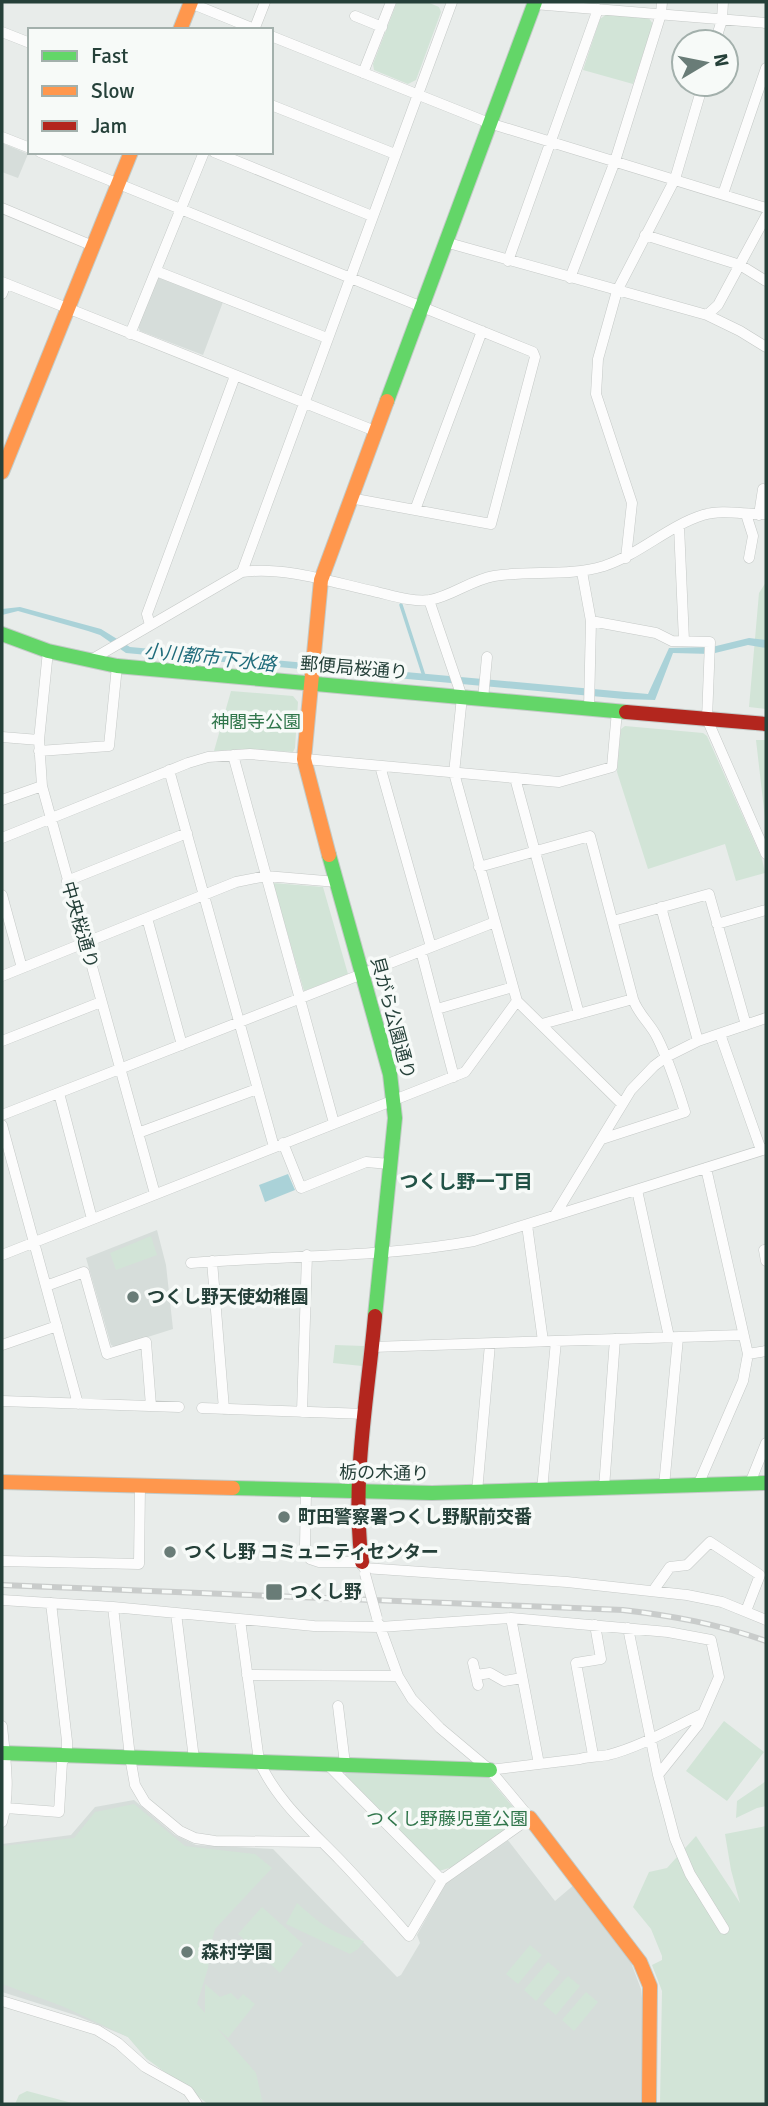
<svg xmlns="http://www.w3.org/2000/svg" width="768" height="2106" font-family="Signika,'Noto Sans JP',sans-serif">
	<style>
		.built { fill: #d6ddda }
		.green { fill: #d2e4d7 }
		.water { fill: #aad2d8 }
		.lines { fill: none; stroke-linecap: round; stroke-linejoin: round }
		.stream { stroke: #aad2d8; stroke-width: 3.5 }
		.street-casing { stroke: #c5c9c7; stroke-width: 11 }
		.fast-casing { stroke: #c3cac7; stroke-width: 16 }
		.slow-casing { stroke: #c3cac7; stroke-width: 16 }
		.jam-casing { stroke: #c3cac7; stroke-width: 16 }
		.street { stroke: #fcfcfc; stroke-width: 10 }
		.fast { stroke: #63d668; stroke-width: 14 }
		.slow { stroke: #ff974d; stroke-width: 14 }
		.jam { stroke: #b3261e; stroke-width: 14 }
		.rail-casing { stroke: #c9cccb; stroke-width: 6 }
		.rail { stroke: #f7faf8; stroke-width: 3.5; stroke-dasharray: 10; stroke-linecap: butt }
		.street-bridge-casing { stroke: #c5c9c7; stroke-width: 11; stroke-linecap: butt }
		.street-bridge { stroke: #fcfcfc; stroke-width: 10 }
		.poi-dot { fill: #697c77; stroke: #f7faf8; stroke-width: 2.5 }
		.labels { text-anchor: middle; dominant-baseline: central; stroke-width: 7; stroke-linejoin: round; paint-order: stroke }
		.street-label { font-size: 18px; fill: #254039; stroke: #f7faf8 }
		.park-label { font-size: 18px; fill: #30764b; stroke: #f7faf8 }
		.poi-label { font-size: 18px; font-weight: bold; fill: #254039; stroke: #f7faf8; text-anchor: start }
		.water-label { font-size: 19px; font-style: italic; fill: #206c7b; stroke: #f7faf8 }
		.neighbourhood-label { font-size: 19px; font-weight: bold; fill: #215246; stroke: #f7faf8 }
	</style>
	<rect width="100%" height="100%" fill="#e8ecea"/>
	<!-- built -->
	<path class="built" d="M2,143L28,154L18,178L2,172Z
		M157,276L223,302L203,355L140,331L138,327Z
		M157,1230L166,1265L173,1329L116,1347L111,1345L86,1258Z
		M134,1800L175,1835L196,1845L273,1849L397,1977L401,1975L420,1943L417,1935L446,1883L507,1839L555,1901L575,1884L630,1960L641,1989L645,2026L641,2104H211L193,2079L147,2059L128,2037L75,2015L2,1992V1844L71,1835L95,1807Z"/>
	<!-- green -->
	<path class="green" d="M397,2H427L439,7L441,12L416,80L408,84L374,70L373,64Z
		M607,14L648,17L653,24L633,84L583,70L600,19Z
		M766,582V709L749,707L759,593Z
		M231,691L293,696L298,702L295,748L293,752L248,749L214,751Z
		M625,726L703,733L707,736L762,859L765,873L736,881L725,844L648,869L617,772L621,729Z
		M756,740H766V827Z
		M273,883L323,887L348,974L304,991Z
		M151,1236L157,1255L116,1270L110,1253Z
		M335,1345L364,1346L362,1366L333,1363Z
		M724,1721L764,1752L727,1801L686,1771Z
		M347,1771L488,1777L522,1818L456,1866L439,1871L344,1776Z
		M766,1781V1806L757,1808L736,1818L737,1801Z
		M134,1804L185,1846L255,1854L272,1868L215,1929L210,1948L208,1968L197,2004L205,2013V1984L220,1997L231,1993L238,2000L243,1994L255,2004L228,2038L217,2028L256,2073L263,2104H208L147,2059L128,2037L62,2006L2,1984V1846L74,1838L95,1812Z
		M766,1826V2104H660L662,1991L652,1965L662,1960V1956L651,1929L633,1907L649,1872L667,1868L696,1836L740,1903L731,1870L725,1834Z
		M297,1903C317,1921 336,1937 364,1941L358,1949L350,1954L286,1924Z
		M262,1907L303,1944L280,1973L238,1934Z
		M530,1945L542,1955L518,1984L506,1974Z
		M548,1962L560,1972L536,2001L524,1990Z
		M568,1976L580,1986L556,2015L543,2004Z
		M586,1992L598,2002L574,2031L562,2020Z
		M27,2091L72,2103L73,2104H15L19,2095Z"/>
	<!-- water -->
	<path class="water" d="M20,607L101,629L130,647L648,694L669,648L712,647L749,638L766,640V648L748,645L711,654L673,653L655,700L624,699L126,653L100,635L88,631L18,611L2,615V609Z
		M288,1174L295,1190L265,1202L259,1185Z"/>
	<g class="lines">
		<!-- stream -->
		<path class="stream" d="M401,605L424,676"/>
		<!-- street casing -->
		<g class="street-casing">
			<path id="street" d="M188,2L257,30
				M534,4L766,23
				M355,16L382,27
				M254,30L265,2
				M2,32L30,43
				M271,36L489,123L766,208
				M715,42L722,20L723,2
				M363,73L391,2
				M271,105L395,154
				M2,137L30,148
				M40,152L533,352L535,357L491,524L350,498
				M214,152L372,216
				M723,194L766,68
				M2,208L93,246
				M645,235L740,265L766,281
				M445,242L707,315L740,331L766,347
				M508,261L598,9
				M156,271L327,338
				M570,278L615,161L661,14L662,2
				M2,282L375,431
				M2,294L6,284
				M707,315L718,305L766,216
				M130,334L204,152
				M415,510L482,331
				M746,514L753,536L749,558
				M759,515L763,489
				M679,526L684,641
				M626,558L632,503L596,394L598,359L617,291L675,179L703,84
				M242,572L452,2
				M582,572L591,621L589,708
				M429,600L462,697L454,773L517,1001L622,1104
				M591,621L656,633L672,641L710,642L707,719L766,854
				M150,625L147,614L235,376
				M48,651L39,740L42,786L155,1194
				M89,661L242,572C286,566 334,583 377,592C394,596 412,602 430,600C452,596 471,580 494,576C531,570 568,577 604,566C640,554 668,526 703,515C723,509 746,515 766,514
				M483,699L487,657
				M2,737L39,740
				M39,751L109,746L117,666
				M233,755L334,1123
				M380,766L431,947
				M169,770L274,1147
				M515,778L579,1014
				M2,800L42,786
				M2,838L188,763L208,757L250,754L559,782L612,767L617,711
				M479,867L590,836L633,999C638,1014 650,1023 657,1037C669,1061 677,1086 685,1112L602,1139
				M67,881L187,833
				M2,895L22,968
				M661,907L698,1041
				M147,918L182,1045
				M613,921L709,894L746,1025
				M717,924L766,910
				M421,951L454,1077
				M2,976L236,882L266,876L337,882
				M437,1009L513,987
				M542,1024L633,999
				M720,1034L761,1150
				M2,1041L101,1002
				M59,1093L92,1219
				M2,1115L495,922
				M2,1125L78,1404
				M138,1133L257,1089
				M283,1143L301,1188L366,1162L390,1164
				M637,1190L669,1337
				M555,1215L631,1090L654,1066L666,1057L698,1041L766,1018
				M527,1225L543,1341
				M766,1250H764L766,1261
				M2,1255L465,1072L517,1001
				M212,1261L224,1409
				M191,1263C285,1255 381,1258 474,1241L766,1149
				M46,1286L84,1272L107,1354L146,1342L151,1406
				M2,1345L57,1326
				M372,1347L742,1335
				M748,1354L766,1351
				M2,1401L179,1407
				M202,1408L366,1414
				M302,1412L307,1255
				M750,1483L766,1443
				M698,1485L743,1381L748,1354L706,1168
				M664,1486L678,1338
				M604,1488L615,1339
				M542,1490L556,1341
				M306,1492L305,1546L310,1559L319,1562H362L363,1566
				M477,1492L490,1344
				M2,1561L139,1564L140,1486
				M364,1568L567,1582L687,1595L722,1602L766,1620
				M653,1591L670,1567L687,1565L710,1542L760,1575L746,1611
				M2,1600L113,1607L314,1626L380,1627L511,1618L668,1632L711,1640L719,1677L698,1725L658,1775
				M113,1607L130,1757L135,1785L145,1802L180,1831L195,1838L215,1841L322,1842
				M176,1613L194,1759
				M511,1618L539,1764
				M240,1620L259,1761C277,1801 310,1829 340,1860C364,1885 386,1910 409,1936L442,1880L530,1818L490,1770L440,1728L412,1699L398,1676L379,1624
				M628,1628L658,1775L675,1839L690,1874L724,1929
				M473,1663L478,1685
				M247,1675L398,1676
				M476,1675L490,1673L504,1681L522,1678
				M338,1706L345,1764
				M2,1726C5,1758 11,1791 2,1822
				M593,1755L576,1663L601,1659L595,1625
				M327,1764L442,1880
				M490,1770L580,1759C590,1756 599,1757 608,1755C640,1747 672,1728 702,1714
				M6,1808L59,1812L62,1762L67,1755V1741L51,1603
				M2,2001L97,2030L118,2043L145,2067L188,2091L197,2104"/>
		</g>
		<!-- fast casing -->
		<g class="fast-casing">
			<path id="fast" d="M387,401L535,2
				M2,634L48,651L117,666L626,712
				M329,855L390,1074L395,1118L375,1316
				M233,1488L432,1493L766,1483
				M2,1753L490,1770"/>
		</g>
		<!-- slow casing -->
		<g class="slow-casing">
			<path id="slow" d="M180,30L191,2
				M2,472L131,152
				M329,855L304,759L321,580L387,401
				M2,1482L233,1488
				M530,1818L640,1962L650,1986L649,2104"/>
		</g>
		<!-- jam casing -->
		<g class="jam-casing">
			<path id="jam" d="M626,712L766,724
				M362,1562C351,1484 368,1394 375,1316"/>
		</g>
		<!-- street -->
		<use href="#street" class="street"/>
		<!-- fast -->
		<use href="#fast" class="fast"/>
		<!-- slow -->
		<use href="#slow" class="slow"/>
		<!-- jam -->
		<use href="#jam" class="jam"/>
		<!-- rail casing -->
		<g class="rail-casing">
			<path id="rail" d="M2,1585L623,1610C674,1616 718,1624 766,1641"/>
		</g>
		<!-- rail -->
		<use href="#rail" class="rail"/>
		<!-- street-bridge casing -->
		<g class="street-bridge-casing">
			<path id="street-bridge" d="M365,1574L377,1618"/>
		</g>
		<!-- street-bridge -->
		<use href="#street-bridge" class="street-bridge"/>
	</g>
	<!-- markers -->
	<g class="poi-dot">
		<circle cx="133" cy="1297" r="7"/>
		<circle cx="284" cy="1517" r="7"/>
		<circle cx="170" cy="1552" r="7"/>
		<rect x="265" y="1583" width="18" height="18" rx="3.5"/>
		<circle cx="187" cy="1952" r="7"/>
	</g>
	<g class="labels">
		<!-- street labels -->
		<g class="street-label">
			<text transform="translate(354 668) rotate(5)">郵便局桜通り</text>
			<text transform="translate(80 925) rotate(74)">中央桜通り</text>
			<text transform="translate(393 1018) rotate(75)">貝がら公園通り</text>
			<text transform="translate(384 1473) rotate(1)">栃の木通り</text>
		</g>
		<!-- park labels -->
		<g class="park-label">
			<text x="256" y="722">神閣寺公園</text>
			<text x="447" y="1819">つくし野藤児童公園</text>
		</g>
		<!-- poi labels -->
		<g class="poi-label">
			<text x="147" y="1297">つくし野天使幼稚園</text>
			<text x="298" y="1517">町田警察署つくし野駅前交番</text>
			<text x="184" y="1552">つくし野 コミュニティセンター</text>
			<text x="290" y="1592">つくし野</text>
			<text x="201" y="1952">森村学園</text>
		</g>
		<!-- water labels -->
		<g class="water-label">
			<text transform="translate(210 658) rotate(6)">小川都市下水路</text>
		</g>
		<!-- neighbourhood labels -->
		<g class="neighbourhood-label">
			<text x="466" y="1182">つくし野一丁目</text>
		</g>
	</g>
	<!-- border -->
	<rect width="768" height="2106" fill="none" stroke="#254039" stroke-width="7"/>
	<!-- legend -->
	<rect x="28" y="28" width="245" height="126" fill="#f7faf8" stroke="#a3b0ac" stroke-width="2"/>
	<rect x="42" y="51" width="35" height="10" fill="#63d668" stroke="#a3b0ac" stroke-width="2"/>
	<text x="91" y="63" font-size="21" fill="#254039">Fast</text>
	<rect x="42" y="86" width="35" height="10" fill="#ff974d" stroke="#a3b0ac" stroke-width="2"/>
	<text x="91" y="98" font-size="21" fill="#254039">Slow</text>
	<rect x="42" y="121" width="35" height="10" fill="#b3261e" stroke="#a3b0ac" stroke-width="2"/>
	<text x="91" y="133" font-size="21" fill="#254039">Jam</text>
	<!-- north arrow -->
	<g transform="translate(705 63) rotate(80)"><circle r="33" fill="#f7faf8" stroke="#a3b0ac" stroke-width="2"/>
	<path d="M0-5L12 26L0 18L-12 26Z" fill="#697c77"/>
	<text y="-10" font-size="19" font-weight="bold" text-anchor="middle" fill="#254039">N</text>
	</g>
</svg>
